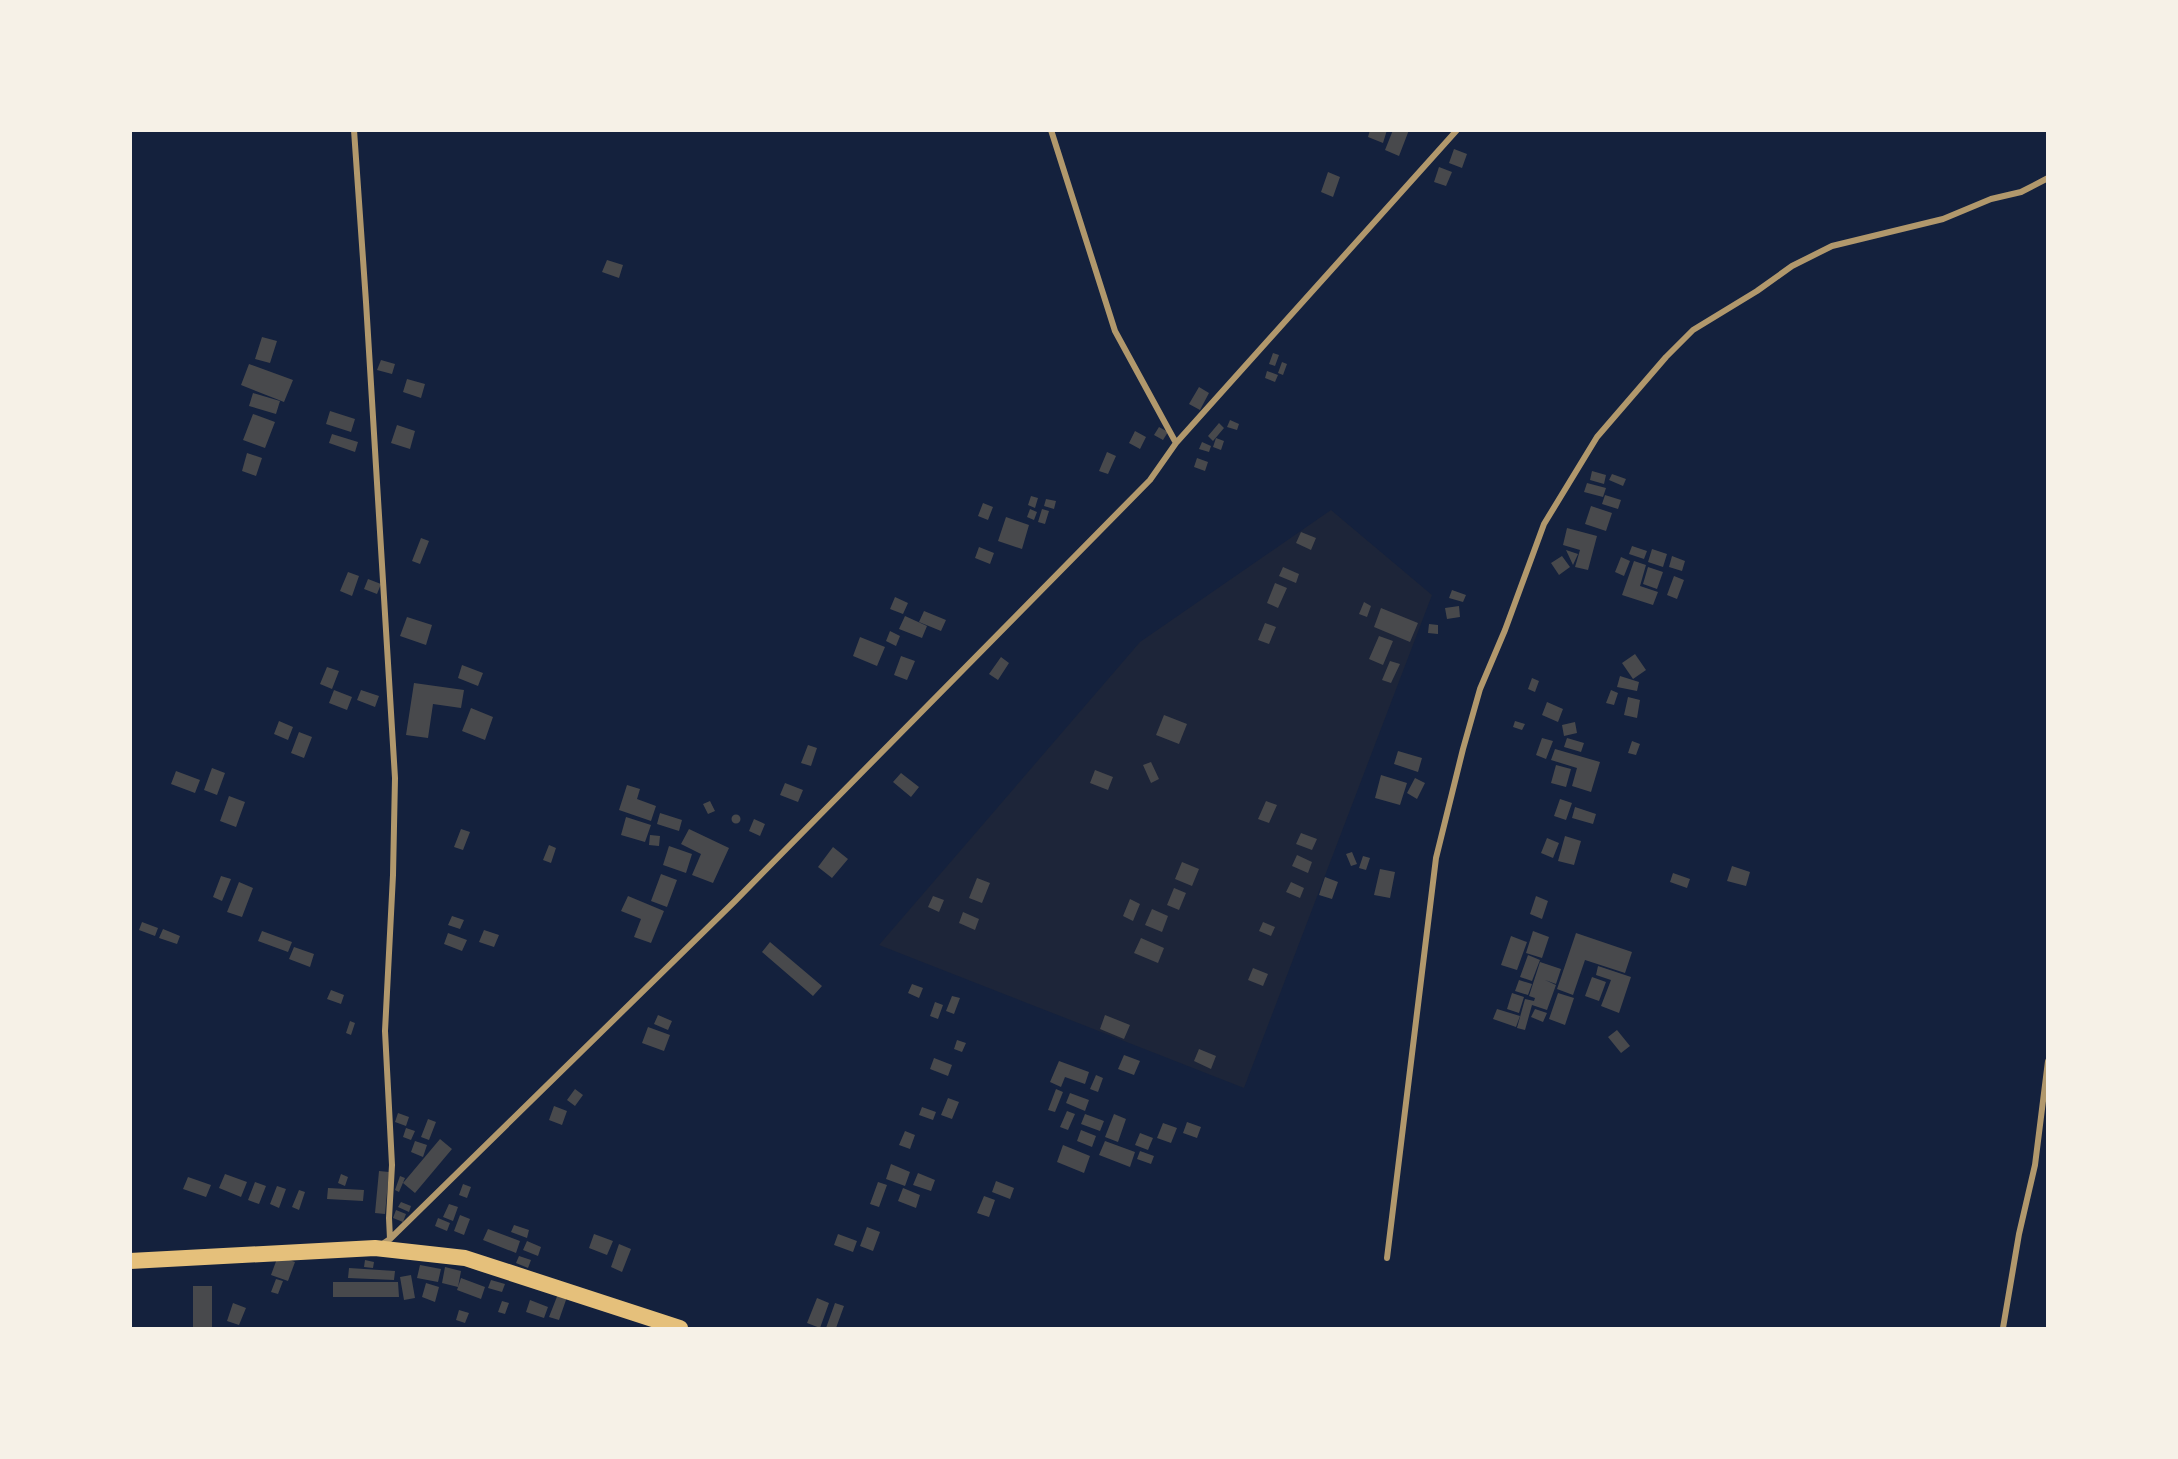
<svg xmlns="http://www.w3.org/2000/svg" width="2178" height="1459" font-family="'Archivo Narrow',sans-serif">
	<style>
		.green { fill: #1d2539 }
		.building { fill: #48494c }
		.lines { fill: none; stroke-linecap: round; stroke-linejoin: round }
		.minor { stroke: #b1986c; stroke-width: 6 }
		.trunk { stroke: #e5c07b; stroke-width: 16 }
	</style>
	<rect width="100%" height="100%" fill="#14213d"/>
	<!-- green -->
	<path class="green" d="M1331,510L1432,595L1244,1088L879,945L1140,642Z"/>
	<!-- building -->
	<path class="building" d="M1370,130H1387L1383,143L1368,137Z
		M1393,130H1409L1399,156L1385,150Z
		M1454,149L1467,154L1462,168L1449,163Z
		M1439,167L1452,172L1446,186L1434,182Z
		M1328,172L1340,177L1333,197L1321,192Z
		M607,260L623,265L619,278L602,272Z
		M262,337L277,341L270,363L255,359Z
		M1273,353L1279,355L1275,366L1269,364Z
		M381,360L395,364L392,374L377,370Z
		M1282,362L1287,364L1283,375L1278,373Z
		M249,364L293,380L284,402L241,385Z
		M1267,371L1278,375L1275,382L1265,378Z
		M407,379L425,384L421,398L403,392Z
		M1199,387L1209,393L1200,410L1189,404Z
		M253,393L280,401L276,414L249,406Z
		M330,411L355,419L351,432L326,424Z
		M253,414L275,422L265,448L243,440Z
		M1230,420L1239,424L1237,430L1227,427Z
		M1219,423L1224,428L1213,441L1208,436Z
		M397,425L415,431L410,449L391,443Z
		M1159,427L1168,432L1163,440L1154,435Z
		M1135,431L1146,437L1140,449L1129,443Z
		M332,434L358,442L355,452L329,443Z
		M1216,438L1224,441L1221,450L1213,447Z
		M1202,442L1211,446L1209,452L1199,449Z
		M1107,452L1116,456L1108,474L1099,471Z
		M247,453L262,458L256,476L242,471Z
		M1197,458L1208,462L1205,471L1194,467Z
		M1592,471L1606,475L1604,484L1590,480Z
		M1612,474L1626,479L1623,486L1609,480Z
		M1587,483L1606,488L1603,497L1584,492Z
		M1605,495L1621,500L1618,509L1602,504Z
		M1031,496L1038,498L1035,508L1028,505Z
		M1046,499L1056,501L1054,509L1044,506Z
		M983,503L993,507L988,520L978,516Z
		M1591,506L1612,513L1606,531L1585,524Z
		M1030,509L1037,512L1034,520L1027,517Z
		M1042,509L1049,511L1045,524L1038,522Z
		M1006,517L1029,525L1022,549L998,541Z
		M1567,528L1597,536L1588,570L1575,567L1580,550L1563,545Z
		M1301,532L1316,538L1311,550L1296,543Z
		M421,538L429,541L420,564L412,561Z
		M1632,546L1647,551L1644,559L1629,554Z
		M979,547L994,553L990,564L975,558Z
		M1652,549L1667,554L1663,567L1648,562Z
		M1566,550L1578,554L1573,565Z
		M1562,556L1570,567L1559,575L1551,563Z
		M1672,556L1685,561L1682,571L1669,567Z
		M1621,557L1630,561L1624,576L1615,572Z
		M1634,561L1646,565L1640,586L1658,592L1653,605L1622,595Z
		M1283,567L1299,574L1296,583L1279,576Z
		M1648,567L1663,572L1657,589L1643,584Z
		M348,572L359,576L352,596L340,591Z
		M1674,576L1684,580L1677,599L1667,595Z
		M368,579L381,584L377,594L364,589Z
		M1275,583L1287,588L1278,608L1267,603Z
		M1452,590L1466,595L1463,602L1449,598Z
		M895,597L908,603L903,614L890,609Z
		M1364,602L1371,606L1367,617L1359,614Z
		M1459,606L1460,617L1447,619L1445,608Z
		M1381,608L1418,623L1410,642L1374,627Z
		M924,611L946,620L941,631L919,622Z
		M905,616L927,626L922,638L899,629Z
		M407,617L432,625L426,645L400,636Z
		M1265,623L1276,627L1269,644L1258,640Z
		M1429,624L1438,625V634L1428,633Z
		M890,631L900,636L896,646L886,641Z
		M1379,636L1393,641L1383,665L1369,659Z
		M860,637L885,647L877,666L853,656Z
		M1635,654L1646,670L1633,679L1622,663Z
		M901,656L915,661L907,680L894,675Z
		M1001,657L1009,663L998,680L989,674Z
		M1390,661L1400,664L1391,683L1382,680Z
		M462,665L483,673L478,686L458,678Z
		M327,667L339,671L332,689L320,684Z
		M1620,676L1639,682L1637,691L1617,687Z
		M1532,678L1539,681L1535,692L1528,689Z
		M414,683L464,690L461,708L433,704L428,738L406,735Z
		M334,690L352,697L347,710L329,703Z
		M361,690L379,696L375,707L357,700Z
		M1611,690L1618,693L1614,705L1606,703Z
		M1628,697L1640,700L1637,718L1624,715Z
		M1547,702L1563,709L1558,722L1542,715Z
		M471,708L493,717L485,740L462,731Z
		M1164,715L1187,724L1179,744L1156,735Z
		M279,721L293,727L288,740L274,734Z
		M1515,721L1525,724L1522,730L1513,727Z
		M1575,722L1577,733L1564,736L1562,725Z
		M299,732L312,737L304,758L291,753Z
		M1542,738L1553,741L1546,759L1536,755Z
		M1567,738L1584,743L1581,752L1564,747Z
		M1632,741L1640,744L1636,755L1628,753Z
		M808,745L817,748L811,766L801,763Z
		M1555,749L1600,762L1591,792L1572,786L1577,768L1551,760Z
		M1398,751L1422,758L1418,772L1394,764Z
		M1151,762L1159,779L1151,783L1143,765Z
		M1556,765L1571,769L1566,787L1551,783Z
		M212,768L225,773L217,795L204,790Z
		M1095,770L1113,777L1108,790L1090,783Z
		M176,771L200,780L195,793L171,784Z
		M901,773L919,787L911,797L893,782Z
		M1381,775L1407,783L1400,805L1375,798Z
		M1415,778L1425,783L1417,799L1407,793Z
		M785,783L803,790L798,802L780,795Z
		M627,785L640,789L637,799L656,806L651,821L619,810Z
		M229,796L245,802L236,827L220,821Z
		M1560,799L1572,803L1566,820L1554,816Z
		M710,801L715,811L708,814L703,804Z
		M1266,801L1277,805L1269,823L1258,819Z
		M1575,807L1596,814L1593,824L1572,818Z
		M660,813L682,820L679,831L657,824Z
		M731.5 819a4.5 4.5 0 1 1 9 0a4.5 4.5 0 1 1-9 0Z
		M626,817L651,825L645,842L621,835Z
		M754,819L765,824L760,836L749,831Z
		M461,829L470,832L463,850L454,847Z
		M689,829L729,848L713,883L692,875L701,854L681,844Z
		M1301,833L1317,839L1312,850L1296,844Z
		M650,835L660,836L659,846L649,845Z
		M1565,836L1581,841L1574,865L1558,861Z
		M1547,838L1559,843L1553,858L1541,853Z
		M549,845L556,848L551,863L543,860Z
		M669,846L692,854L686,873L663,865Z
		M833,847L848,859L832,878L818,867Z
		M1352,852L1357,864L1351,866L1346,854Z
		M1297,855L1312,862L1308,873L1292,866Z
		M1363,856L1370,858L1366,870L1359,868Z
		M1182,862L1199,869L1192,886L1175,879Z
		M1732,866L1750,872L1746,886L1727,881Z
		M1380,869L1395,872L1390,898L1374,895Z
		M1673,873L1690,879L1687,888L1670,882Z
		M661,874L677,880L667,907L651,901Z
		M221,876L231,879L222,901L213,897Z
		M1325,877L1338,882L1332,899L1319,895Z
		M977,878L990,883L982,903L969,898Z
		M239,882L253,888L242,917L227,912Z
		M1291,882L1304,888L1300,898L1286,892Z
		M1174,888L1186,893L1179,910L1167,905Z
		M628,896L664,911L651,943L634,937L641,919L621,911Z
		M933,896L944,900L939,912L928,907Z
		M1536,896L1548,901L1542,919L1530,914Z
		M1130,899L1140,904L1133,921L1123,916Z
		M1152,909L1168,916L1162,932L1145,925Z
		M963,912L979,919L975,930L959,923Z
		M452,916L464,920L460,929L448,925Z
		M142,922L158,928L155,936L139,930Z
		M1263,922L1275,927L1271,936L1259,931Z
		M163,929L180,936L177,944L159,938Z
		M484,930L499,935L494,947L479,942Z
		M262,931L292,942L288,952L258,941Z
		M1533,931L1549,937L1542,958L1526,953Z
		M448,933L467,940L462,951L444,944Z
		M1576,933L1632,952L1625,973L1585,960L1573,995L1557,989Z
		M1511,936L1527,942L1517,970L1501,965Z
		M1141,938L1164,948L1158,963L1134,953Z
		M770,942L822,986L813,996L762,952Z
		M294,947L314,954L310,967L289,959Z
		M1528,955L1540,960L1532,981L1520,977Z
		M1540,962L1561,969L1556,984L1545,980L1556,985L1547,1010L1532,1005L1525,1030L1517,1028L1525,999L1534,1001L1535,998L1529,996Z
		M1598,966L1631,977L1619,1013L1601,1006L1611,980L1596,975Z
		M1253,968L1268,974L1263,986L1248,980Z
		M1592,977L1606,982L1599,1001L1585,996Z
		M1519,980L1532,984L1528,995L1515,991Z
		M912,984L923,988L919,998L908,993Z
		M331,990L344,995L341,1004L327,999Z
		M1512,993L1524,997L1519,1013L1507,1009Z
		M1558,993L1574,998L1565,1025L1549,1019Z
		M952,996L960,998L954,1014L946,1011Z
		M935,1002L943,1005L938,1019L930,1016Z
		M1497,1009L1520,1016L1516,1027L1493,1019Z
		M1535,1009L1547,1013L1543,1022L1531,1017Z
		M658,1015L672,1021L668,1030L654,1024Z
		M1105,1015L1130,1025L1124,1039L1100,1029Z
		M350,1021L355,1023L351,1035L346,1033Z
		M648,1027L670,1035L664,1051L642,1043Z
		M1617,1030L1630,1046L1621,1053L1608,1037Z
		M957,1040L966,1043L962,1052L954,1049Z
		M1199,1049L1216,1056L1211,1069L1194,1061Z
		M1124,1055L1140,1061L1134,1075L1118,1069Z
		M934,1058L952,1065L948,1076L930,1069Z
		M1059,1061L1089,1072L1085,1084L1065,1077L1061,1087L1050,1082Z
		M1096,1075L1103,1078L1098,1092L1090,1089Z
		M575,1089L583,1095L575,1106L567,1100Z
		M1056,1089L1063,1092L1055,1112L1048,1110Z
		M1070,1093L1089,1100L1085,1111L1066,1103Z
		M948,1098L959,1102L952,1119L941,1115Z
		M554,1106L567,1111L562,1125L549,1120Z
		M922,1107L936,1112L933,1120L919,1115Z
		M1067,1111L1075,1114L1068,1130L1060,1127Z
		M398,1113L409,1117L406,1126L395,1122Z
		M1085,1114L1104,1121L1100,1131L1081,1124Z
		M1114,1114L1126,1119L1118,1142L1105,1137Z
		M428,1119L436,1122L429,1140L421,1137Z
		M1187,1122L1201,1127L1197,1138L1183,1133Z
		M1163,1123L1177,1128L1171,1143L1157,1138Z
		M406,1128L415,1131L411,1140L403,1137Z
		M1081,1130L1096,1136L1092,1147L1077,1141Z
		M905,1131L915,1135L910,1149L899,1145Z
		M1140,1133L1153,1138L1148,1150L1135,1145Z
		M440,1139L452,1149L415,1193L403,1183Z
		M415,1141L427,1145L423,1157L411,1152Z
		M1105,1141L1135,1152L1130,1167L1099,1155Z
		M1063,1145L1090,1156L1084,1173L1057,1162Z
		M1140,1151L1154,1156L1151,1164L1137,1159Z
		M891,1164L910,1172L905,1186L886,1179Z
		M379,1171L389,1172L385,1214L375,1213Z
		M918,1173L935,1180L931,1191L913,1185Z
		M225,1174L247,1182L241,1197L219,1188Z
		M341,1174L348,1177L345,1186L338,1183Z
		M400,1176L405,1178L399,1192L395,1190Z
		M188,1177L211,1185L206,1197L183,1189Z
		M996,1181L1014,1188L1010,1199L992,1192Z
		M255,1182L266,1186L259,1204L248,1200Z
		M878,1182L887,1185L879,1207L870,1204Z
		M463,1184L471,1187L467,1198L459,1195Z
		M277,1186L286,1189L279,1208L270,1204Z
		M328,1188L364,1190L363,1201L327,1199Z
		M903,1188L920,1195L916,1208L898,1201Z
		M299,1190L305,1192L299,1210L292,1207Z
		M984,1196L995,1200L989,1217L977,1213Z
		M401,1202L411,1206L409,1212L398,1207Z
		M449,1204L458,1207L453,1221L443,1217Z
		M396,1210L406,1214L403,1222L393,1218Z
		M460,1215L470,1219L464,1235L454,1231Z
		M438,1218L450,1223L447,1231L435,1226Z
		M514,1225L529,1230L527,1238L511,1232Z
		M867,1227L880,1232L873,1251L860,1246Z
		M488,1229L520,1241L516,1253L483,1240Z
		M594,1234L613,1241L607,1255L589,1248Z
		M838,1234L857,1241L853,1252L834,1245Z
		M527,1241L541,1247L538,1256L523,1250Z
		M619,1244L631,1249L622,1272L611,1267Z
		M278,1256L295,1262L288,1281L271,1275Z
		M519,1256L531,1260L528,1268L516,1263Z
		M365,1260L374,1262L373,1268L364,1267Z
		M420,1265L441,1269L438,1282L417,1278Z
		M445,1267L461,1271L458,1287L442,1283Z
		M349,1268L395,1271L394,1280L348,1278Z
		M411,1275L415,1298L404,1300L400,1277Z
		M461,1278L485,1287L481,1299L457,1290Z
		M276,1279L283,1281L278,1294L271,1292Z
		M491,1280L505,1284L502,1292L488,1288Z
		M333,1282H398L399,1297H333Z
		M426,1283L439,1287L435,1302L422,1297Z
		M193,1286H212V1328H193Z
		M558,1294L567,1297L559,1320L549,1317Z
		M817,1298L829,1303L820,1328L807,1323Z
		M530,1300L548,1307L544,1318L526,1312Z
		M502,1301L509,1303L505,1314L498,1312Z
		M233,1303L246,1308L239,1325L227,1321Z
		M835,1303L844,1306L836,1328H826Z
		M459,1310L469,1313L465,1323L456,1320Z"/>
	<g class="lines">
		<!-- minor -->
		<path class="minor" d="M354,130L366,302L395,778L393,875L385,1031L392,1165L389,1218L390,1239
			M1051,130L1115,331L1176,443
			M381,1245L390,1239L734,902L1150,480L1176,443L1457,130
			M1387,1258L1436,858L1463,749L1480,689L1505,630L1544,524L1597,437L1666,357L1693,330L1757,291L1792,266L1832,246L1943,219L1991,199L2021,192L2048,178
			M2003,1328L2019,1234L2035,1165L2048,1061"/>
		<!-- trunk -->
		<path class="trunk" d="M130,1261L375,1248L465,1258L680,1328"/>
	</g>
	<!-- border -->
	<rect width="2178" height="1459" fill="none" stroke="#f6f1e7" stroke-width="264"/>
</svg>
